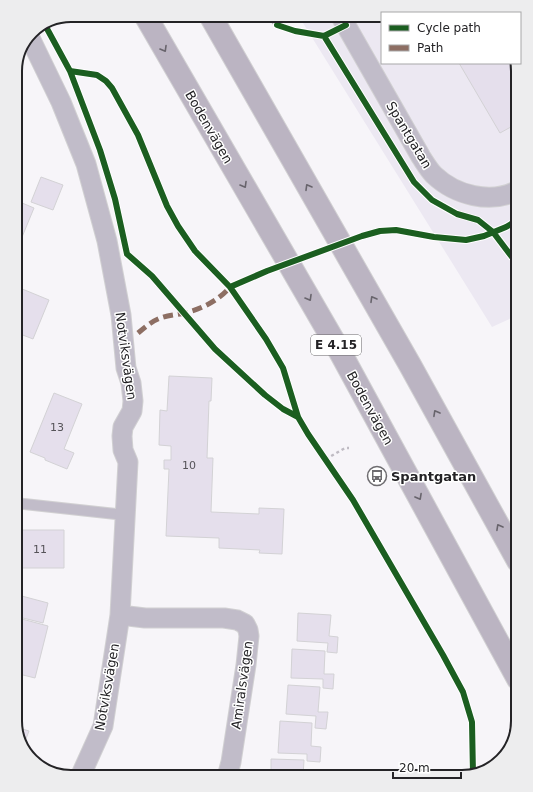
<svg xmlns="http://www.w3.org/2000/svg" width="533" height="792" font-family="'DejaVu Sans',sans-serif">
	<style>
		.built { fill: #ece8f2 }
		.building { fill: #e5dfec; stroke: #d3d2d5 }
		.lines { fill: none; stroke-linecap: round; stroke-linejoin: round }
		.lane-casing { stroke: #d1d0d2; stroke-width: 12 }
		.street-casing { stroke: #d1d0d2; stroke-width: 21 }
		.primary-casing { stroke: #d1d0d2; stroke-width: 24 }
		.path { stroke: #bfbbc3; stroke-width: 2.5; stroke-dasharray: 3 3; stroke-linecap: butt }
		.lane { stroke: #c1bcc9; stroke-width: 10 }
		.street { stroke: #c1bcc9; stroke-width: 19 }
		.primary { stroke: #bbb4c2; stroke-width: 22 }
		.quiet { stroke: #8d6e63; stroke-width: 5; stroke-dasharray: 10 5; stroke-linecap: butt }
		.cycleway-casing { stroke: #fff; stroke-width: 8 }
		.cycleway { stroke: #1b5e20; stroke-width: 6 }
		.oneway { stroke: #68646c }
		.labels { text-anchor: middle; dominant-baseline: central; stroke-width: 3; stroke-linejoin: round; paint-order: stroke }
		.number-label { font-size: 11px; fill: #555358 }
		.shield { fill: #fff; stroke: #666567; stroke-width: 1 }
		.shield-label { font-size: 12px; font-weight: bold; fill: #242326 }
		.street-label { font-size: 13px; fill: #242326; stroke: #fff }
		.poi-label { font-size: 13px; font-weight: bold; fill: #242326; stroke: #fff; text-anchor: start }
		.rim { fill: none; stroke: #242326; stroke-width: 2 }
	</style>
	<rect width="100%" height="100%" fill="#f7f5f9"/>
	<!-- built -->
	<path class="built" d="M298,15H382V63H516L518,71V315L492,327Z"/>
	<!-- building -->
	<path class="building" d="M459,63H516L518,71V123L500,133Z
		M41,177L63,185L53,210L31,202Z
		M15,200L34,208L15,254Z
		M15,286L49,300L33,339L15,332Z
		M169,376L212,378L211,401H209L207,458H213L211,512L259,514V508L284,509L282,554L259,553L260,550L219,548V538L166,536L169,469H164V460H171V446L159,445L160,410L167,411Z
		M54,393L82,404L64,449L74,453L67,469L45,460V458L30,452Z
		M15,530H64V568H15Z
		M18,595L48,603L43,623L15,616V606Z
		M298,613L331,615L329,636L338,637L337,653L327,652L328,643L297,641Z
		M22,619L48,626L35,678L15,673V646Z
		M292,649L325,651L324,674H334L333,689L323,688V679L291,678Z
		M288,685L320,687L318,712H328L326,729L315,728L316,716L286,714Z
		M280,721L312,723L311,746L321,747L320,762L307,761V754L278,753Z
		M16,727L29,731L22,749Z
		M271,759L304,760L303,777H271Z"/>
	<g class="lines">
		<!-- lane casing -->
		<g class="lane-casing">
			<path id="lane" d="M15,503L125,515"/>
		</g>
		<!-- street casing -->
		<g class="street-casing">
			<path id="street" d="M340,15L421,157C425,163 429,170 434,175C455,195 491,205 518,190
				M30,38L61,102L86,164L107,241L121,315L126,368L131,383L133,401L132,411L123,427L122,436L123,450L128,462L120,615L103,726L80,777
				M120,615L145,618H224L237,620L245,624L248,630L249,636L246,665L231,762L227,777"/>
		</g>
		<!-- primary casing -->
		<g class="primary-casing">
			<path id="primary" d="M145,15L339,350L518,679
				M210,15L410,365L518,561"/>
		</g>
		<!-- path -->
		<path class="path" d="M256,15L277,25
			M326,459L345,448H349"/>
		<!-- lane -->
		<use href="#lane" class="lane"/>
		<!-- street -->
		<use href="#street" class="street"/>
		<!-- primary -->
		<use href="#primary" class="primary"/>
		<!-- quiet -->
		<path class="quiet" d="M138,333C144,328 151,322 158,319C167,315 176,315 185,313C202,309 219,300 230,287"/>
		<!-- cycleway casing -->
		<g class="cycleway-casing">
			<path id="cycleway" d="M45,25L70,71L100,150L115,199L127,254L152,276L215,349L265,395L283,409L298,417
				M277,25L295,31L324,36L346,25
				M324,36L414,182L432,200L457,214L478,220L493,232L512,257L518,261
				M70,71L97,75L106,81L112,88L138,135L167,206L178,226L195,251L230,287L266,339L283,368L298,417L308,434L353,500L443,655L463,692L472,722L473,774
				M230,287L267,271L362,236L380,231L396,230L434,237L466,240L484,236L506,227L518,220"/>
		</g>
		<!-- cycleway -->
		<use href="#cycleway" class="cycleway"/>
	</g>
	<!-- one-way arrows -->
	<defs><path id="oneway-chevron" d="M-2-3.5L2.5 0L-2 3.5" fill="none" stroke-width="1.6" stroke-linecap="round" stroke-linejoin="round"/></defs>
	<g class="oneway">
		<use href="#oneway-chevron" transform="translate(164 49) rotate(60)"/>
		<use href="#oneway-chevron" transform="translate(244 185) rotate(60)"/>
		<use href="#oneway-chevron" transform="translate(308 187) rotate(-120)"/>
		<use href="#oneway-chevron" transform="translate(309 298) rotate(60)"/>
		<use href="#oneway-chevron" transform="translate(373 299) rotate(-120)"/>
		<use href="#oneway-chevron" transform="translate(436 413) rotate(-119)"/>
		<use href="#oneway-chevron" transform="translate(419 497) rotate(61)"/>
		<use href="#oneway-chevron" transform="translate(499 527) rotate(-119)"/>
	</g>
	<!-- icons -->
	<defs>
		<g id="bus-ring" transform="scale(1)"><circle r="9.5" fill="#fff" stroke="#6e6c70" stroke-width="1.5"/><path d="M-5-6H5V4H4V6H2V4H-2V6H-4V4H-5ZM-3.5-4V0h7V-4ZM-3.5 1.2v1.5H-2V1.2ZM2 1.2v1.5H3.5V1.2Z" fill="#6e6c70"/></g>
	</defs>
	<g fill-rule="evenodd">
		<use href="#bus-ring" x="377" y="476"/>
	</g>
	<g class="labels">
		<!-- number labels -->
		<g class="number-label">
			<text x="57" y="427">13</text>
			<text x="189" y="465">10</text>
			<text x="40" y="549">11</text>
		</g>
		<!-- shield labels -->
		<rect class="shield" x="311" y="335" width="50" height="20" rx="3"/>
		<g class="shield-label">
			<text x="336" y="345">E 4.15</text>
		</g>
		<!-- street labels -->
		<g class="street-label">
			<text transform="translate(209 127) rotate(60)">Bodenvägen</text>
			<text transform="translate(409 135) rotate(59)">Spantgatan</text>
			<text transform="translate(126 356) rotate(82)">Notviksvägen</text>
			<text transform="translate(370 408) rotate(61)">Bodenvägen</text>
			<text transform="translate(242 685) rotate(-82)">Amiralsvägen</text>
			<text transform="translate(107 687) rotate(-80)">Notviksvägen</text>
		</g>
		<!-- poi labels -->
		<g class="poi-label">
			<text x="391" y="476">Spantgatan</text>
		</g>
	</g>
	<!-- crop -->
	<path d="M0 0H533V792H0ZM71 22H462A49 49 0 0 1 511 71V721A49 49 0 0 1 462 770H71A49 49 0 0 1 22 721V71A49 49 0 0 1 71 22Z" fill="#ededee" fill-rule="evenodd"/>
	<path class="rim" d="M71 22H462A49 49 0 0 1 511 71V721A49 49 0 0 1 462 770H71A49 49 0 0 1 22 721V71A49 49 0 0 1 71 22Z"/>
	<!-- legend -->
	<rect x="381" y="12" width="140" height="52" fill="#ffffff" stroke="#a7a7a8"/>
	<rect x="389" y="25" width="20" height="6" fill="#1b5e20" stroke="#a7a7a8"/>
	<text x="417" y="32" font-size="12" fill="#242326">Cycle path</text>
	<rect x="389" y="45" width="20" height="6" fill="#8d6e63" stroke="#a7a7a8"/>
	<text x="417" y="52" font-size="12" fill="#242326">Path</text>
	<!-- scale -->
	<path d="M393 772v6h68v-6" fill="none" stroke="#242326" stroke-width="2"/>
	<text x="399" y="772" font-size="12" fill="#242326" stroke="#ffffff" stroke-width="3" paint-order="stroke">20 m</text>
</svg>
